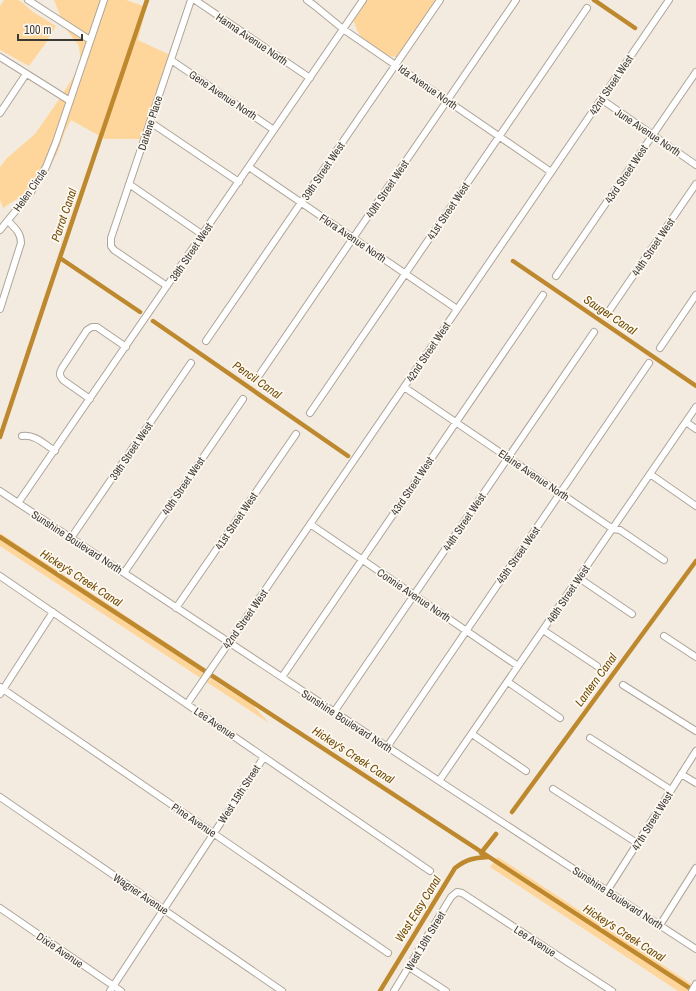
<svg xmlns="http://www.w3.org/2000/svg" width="696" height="991" font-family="'Archivo Narrow',sans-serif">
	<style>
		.green { fill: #fed69b }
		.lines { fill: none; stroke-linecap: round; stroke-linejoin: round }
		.canal { stroke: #be892e; stroke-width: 4.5 }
		.minor-casing { stroke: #ada59a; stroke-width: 8 }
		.minor { stroke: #fff; stroke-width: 6 }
		.labels { text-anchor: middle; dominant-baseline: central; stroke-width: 3.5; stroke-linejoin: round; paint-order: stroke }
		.street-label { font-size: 11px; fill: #3c3934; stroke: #fef9f2 }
		.water-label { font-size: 12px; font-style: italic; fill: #704c04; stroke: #fef9f2 }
	</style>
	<rect width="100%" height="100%" fill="#f3ebdf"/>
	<!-- green -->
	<path class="green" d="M4,0H18L23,3L33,12L56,26L45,44L29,66L0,50V6Z
		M54,0H126L146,7L138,40L170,55L145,139H105L71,120L65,131L57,154L37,186L3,208L0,200V167L6,159L35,134L60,98L81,65L79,46L65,28Z
		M364,0H442L401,58L384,55L363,40L357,30L352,16Z
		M0,533L176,649L178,653L219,684L252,704L269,723L0,546Z
		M498,857L696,987V991H678L490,867Z"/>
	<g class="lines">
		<!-- canal -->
		<path class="canal" d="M594,0L635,28
			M60,258L140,312
			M513,261L696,386
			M153,321L348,456
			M0,437C48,291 98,146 147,0
			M0,537L694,991
			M512,812L696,561
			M481,853L496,834
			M380,991L455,868C467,859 473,858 488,857"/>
		<!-- minor casing -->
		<g class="minor-casing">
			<path id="minor" d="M28,0L90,40
				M195,0L310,78
				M307,0L315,6L343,29L551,172
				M0,57L70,101
				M171,60L274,130
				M601,99L696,165
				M0,113L26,74
				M150,122L239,182
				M249,167L457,309
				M129,184L203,235
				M0,230L31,192L46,167L56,142L104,0
				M556,276L696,72
				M167,286L114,250L111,246V238L191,0
				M0,309L21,243C21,233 15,228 8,221
				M609,311L696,184
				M206,341L440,0
				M660,348L696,295
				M258,377L516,0
				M404,387L613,529L620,530L664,560
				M90,399L63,380C59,375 59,373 62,368L87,330L92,327H97L126,347
				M310,413L587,8
				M686,422L696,429
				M22,436C35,434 44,444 55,451
				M650,474L696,506
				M0,491L439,781L696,949
				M18,503L363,0
				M310,524L518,666
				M71,538L191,363
				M124,573L243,399
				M0,576L430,871
				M579,578L632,614
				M176,608L296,434
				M543,630L597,666
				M664,636L696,657
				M282,677L543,295
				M508,682L560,718
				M623,685L696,731
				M0,687L388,953
				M0,694L53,612
				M187,704L669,0
				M334,712L594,332
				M472,734L526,771
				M590,738L671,790
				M387,747L649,363
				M681,774L696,783
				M439,781L696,407
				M553,789L637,843
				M0,797L282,991
				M607,891L696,751
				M0,908L121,991
				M660,925L696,868
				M409,967L446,991
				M110,991L264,757
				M394,991L451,897L457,892L462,893L612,991
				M692,991L696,984"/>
		</g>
		<!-- minor -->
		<use href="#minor" class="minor"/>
	</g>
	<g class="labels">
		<!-- street labels -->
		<g class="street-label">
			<text transform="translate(252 39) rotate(34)">Hanna Avenue North</text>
			<text transform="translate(611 85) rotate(-56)">42nd Street West</text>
			<text transform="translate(428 87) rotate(35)">Ida Avenue North</text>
			<text transform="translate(223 95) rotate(34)">Gene Avenue North</text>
			<text transform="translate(150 123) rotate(-72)">Darlene Place</text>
			<text transform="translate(648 132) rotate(34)">June Avenue North</text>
			<text transform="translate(323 171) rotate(-56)">39th Street West</text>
			<text transform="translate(626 174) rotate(-56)">43rd Street West</text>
			<text transform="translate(387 189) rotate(-56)">40th Street West</text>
			<text transform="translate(30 190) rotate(-55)">Helen Circle</text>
			<text transform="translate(448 211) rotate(-56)">41st Street West</text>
			<text transform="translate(353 238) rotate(34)">Flora Avenue North</text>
			<text transform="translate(653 247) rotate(-56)">44th Street West</text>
			<text transform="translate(191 252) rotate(-56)">38th Street West</text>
			<text transform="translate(428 352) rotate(-56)">42nd Street West</text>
			<text transform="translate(131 451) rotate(-56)">39th Street West</text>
			<text transform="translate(534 475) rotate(34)">Elaine Avenue North</text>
			<text transform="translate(183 486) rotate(-56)">40th Street West</text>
			<text transform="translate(412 486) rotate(-56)">43rd Street West</text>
			<text transform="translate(236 521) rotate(-56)">41st Street West</text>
			<text transform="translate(464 522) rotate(-56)">44th Street West</text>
			<text transform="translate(77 542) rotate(33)">Sunshine Boulevard North</text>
			<text transform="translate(518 555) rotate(-55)">45th Street West</text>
			<text transform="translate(568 594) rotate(-56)">46th Street West</text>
			<text transform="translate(414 595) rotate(34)">Connie Avenue North</text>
			<text transform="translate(245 619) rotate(-55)">42nd Street West</text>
			<text transform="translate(347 721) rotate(33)">Sunshine Boulevard North</text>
			<text transform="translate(215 723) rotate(34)">Lee Avenue</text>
			<text transform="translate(239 794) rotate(-57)">West 15th Street</text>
			<text transform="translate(194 820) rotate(34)">Pine Avenue</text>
			<text transform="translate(652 821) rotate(-58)">47th Street West</text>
			<text transform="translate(141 894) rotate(34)">Wagner Avenue</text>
			<text transform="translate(618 898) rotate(33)">Sunshine Boulevard North</text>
			<text transform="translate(425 941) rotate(-59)">West 16th Street</text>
			<text transform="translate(535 941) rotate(33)">Lee Avenue</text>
			<text transform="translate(60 950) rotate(34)">Dixie Avenue</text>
		</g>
		<!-- water labels -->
		<g class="water-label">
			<text transform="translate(64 215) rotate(-71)">Parrot Canal</text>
			<text transform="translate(610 315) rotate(34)">Sauger Canal</text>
			<text transform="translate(257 380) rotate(35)">Pencil Canal</text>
			<text transform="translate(81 578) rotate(33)">Hickey's Creek Canal</text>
			<text transform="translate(596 680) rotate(-54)">Lantern Canal</text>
			<text transform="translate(353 755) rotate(33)">Hickey's Creek Canal</text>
			<text transform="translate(418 909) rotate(-58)">West Easy Canal</text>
			<text transform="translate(624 933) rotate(33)">Hickey's Creek Canal</text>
		</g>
	</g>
	<!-- scale -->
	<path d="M18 34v6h64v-6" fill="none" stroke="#3c3934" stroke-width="2"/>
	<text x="24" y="34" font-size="12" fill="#3c3934" stroke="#fef9f2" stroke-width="3" paint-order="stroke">100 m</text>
</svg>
